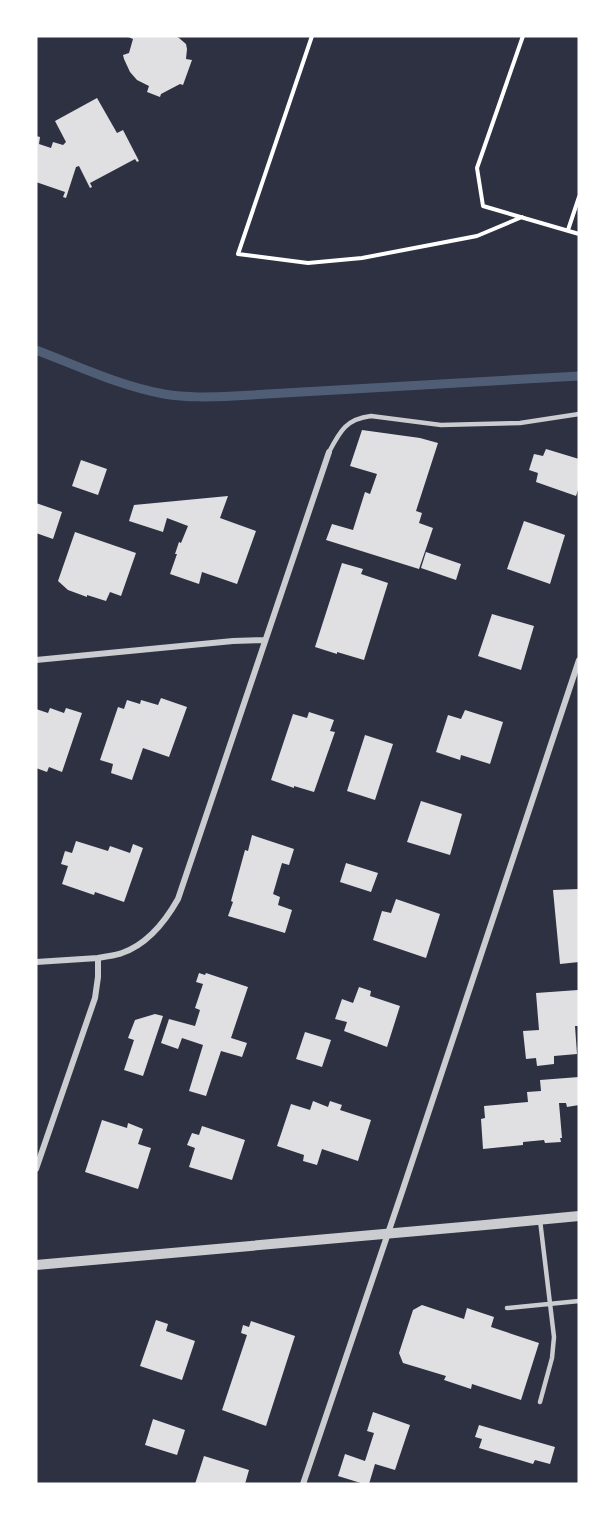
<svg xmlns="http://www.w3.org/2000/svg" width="615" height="1520" font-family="Commissioner,sans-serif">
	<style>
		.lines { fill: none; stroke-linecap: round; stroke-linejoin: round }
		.stream { stroke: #4f5d75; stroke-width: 9 }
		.building { fill: #e0e0e3 }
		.path { stroke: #fff; stroke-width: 4 }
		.service { stroke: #caccd0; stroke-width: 4.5 }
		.minor { stroke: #caccd0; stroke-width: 6 }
		.tertiary { stroke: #caccd0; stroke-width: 10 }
	</style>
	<rect width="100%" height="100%" fill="#2d3142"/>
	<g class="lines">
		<!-- stream -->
		<path class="stream" d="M36,350C78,366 120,386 164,394C187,398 211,397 234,396L579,376"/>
	</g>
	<!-- building -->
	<path class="building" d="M126,36H175L179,38L186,44L187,49L186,59L192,60L183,85L180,84L161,94L160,97L147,92L149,86L137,80L130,72L124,59L123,55L129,53L133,39Z
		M97,98L117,133L123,130L139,161L137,162L135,159L90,183L92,187L90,188L79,166L76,167L66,198L63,197L65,192L36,182V136L40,137L39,144L51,148L53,142L63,145L66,142L55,121Z
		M362,430L420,438L438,443L416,511L422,513L419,523L433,528L419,569L326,540L332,524L353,530L365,492L370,494L377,474L350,466Z
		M546,449L579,459V487L576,496L536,482L538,473L529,470L534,454L543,456Z
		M81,460L107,469L98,495L72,486Z
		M228,496L220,518L256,531L237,584L202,572L199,584L170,574L177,554H175L179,542L181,543L188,526L167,518L163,532L129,521L134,505Z
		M36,503L62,512L53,539L36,533Z
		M524,521L565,535L550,584L507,569Z
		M75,532L136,553L121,596L110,592L106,601L87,595V597L68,590L58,581Z
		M426,552L461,564L456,580L421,568Z
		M342,563L363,569L361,574L388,583L364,660L337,652V654L315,647Z
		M492,614L534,626L521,670L478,656Z
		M161,698L187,707L169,757L143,748L132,780L111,773L113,764L100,760L118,707L124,709L127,700L140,704L141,700L158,705Z
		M50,708L64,713L66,708L82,713L62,772L49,767L47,772L36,768V709L48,713Z
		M465,710L503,722L490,764L461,755L460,760L436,752L448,715L461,719Z
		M309,712L334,720L330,731L335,732L314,792L294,786V788L271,780L293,714L307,718Z
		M365,735L393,744L375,800L347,791Z
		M421,801L462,814L450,855L407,842Z
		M252,835L294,849L289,865L282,863L273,894L280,897L278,905L292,910L285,933L228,916L233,902L231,901L245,850L248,851Z
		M76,841L108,851L110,846L130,853L133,844L143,848L124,902L95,892L94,895L62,884L68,866L61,864L65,851L72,853Z
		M346,863L378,873L371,892L340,882Z
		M579,889V962L560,964L553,890Z
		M396,899L440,914L426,958L373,940L382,911L391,913Z
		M199,973L205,975L206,973L248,987L231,1038L247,1043L242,1057L221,1051L206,1096L189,1091L203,1045L182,1038L178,1049L161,1043L169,1019L195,1026L200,1010L195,1008L203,984L196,982Z
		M359,987L371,991L370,996L400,1006L387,1047L344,1031L347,1022L335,1019L342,999L353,1003Z
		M578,990L579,1026H575L577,1054L554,1056V1064L537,1066L536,1058L526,1059L523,1031L539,1030L536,993Z
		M155,1014L163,1016L143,1076L124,1070L134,1040L128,1038L135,1020Z
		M305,1032L331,1040L322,1067L296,1059Z
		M579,1077V1105L567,1107L566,1103H559L562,1138H560L561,1142L545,1143L544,1140L523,1142V1145L483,1149L481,1119L485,1118L484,1106L528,1102L527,1092L541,1091L540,1080Z
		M313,1101L328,1107L330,1101L342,1105L340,1110L371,1120L358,1161L322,1149L317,1165L303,1161L304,1155L277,1146L291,1104L310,1110Z
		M102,1120L127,1128L128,1123L143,1129L138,1144L151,1148L138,1189L85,1172Z
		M202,1126L245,1140L232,1180L189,1167L195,1148L187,1145L192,1133L199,1135Z
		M422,1305L464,1319L467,1308L494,1317L491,1327L539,1343L521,1400L472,1384L471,1389L444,1380L446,1376L403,1363L399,1353L413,1310Z
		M156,1320L168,1324L166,1331L195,1341L182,1380L140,1366Z
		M251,1321L295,1336L266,1426L222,1410L247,1335L241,1333L243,1325L249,1327Z
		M373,1412L410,1425L395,1470L375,1464L369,1484H364L338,1476L345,1454L365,1461L374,1433L367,1431Z
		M153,1419L185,1430L177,1455L145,1445Z
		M479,1425L555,1447L550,1464L535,1460L533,1464L479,1448L482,1439L475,1437Z
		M204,1456L249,1470L245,1484H195Z"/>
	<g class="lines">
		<!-- path -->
		<path class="path" d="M312,36L238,254L308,263L362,258L477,236L522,217
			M523,36L477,168L483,206L579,234
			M568,230L579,197"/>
		<!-- service -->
		<path class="service" d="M329,452C340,431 346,419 371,416L441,425L520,423L579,414
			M540,1220L554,1337L552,1358L540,1402
			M507,1308L579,1301"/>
		<!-- minor -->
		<path class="minor" d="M36,660L233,641L265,640
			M36,962L98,958
			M36,1169L95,998L98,977V958C106,956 115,956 122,953C148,944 165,922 178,899L329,452
			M303,1484L403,1189L579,660"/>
		<!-- tertiary -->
		<path class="tertiary" d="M36,1265L485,1225L579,1216"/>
	</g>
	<!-- border -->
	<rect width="615" height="1520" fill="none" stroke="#ffffff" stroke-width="75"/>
</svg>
